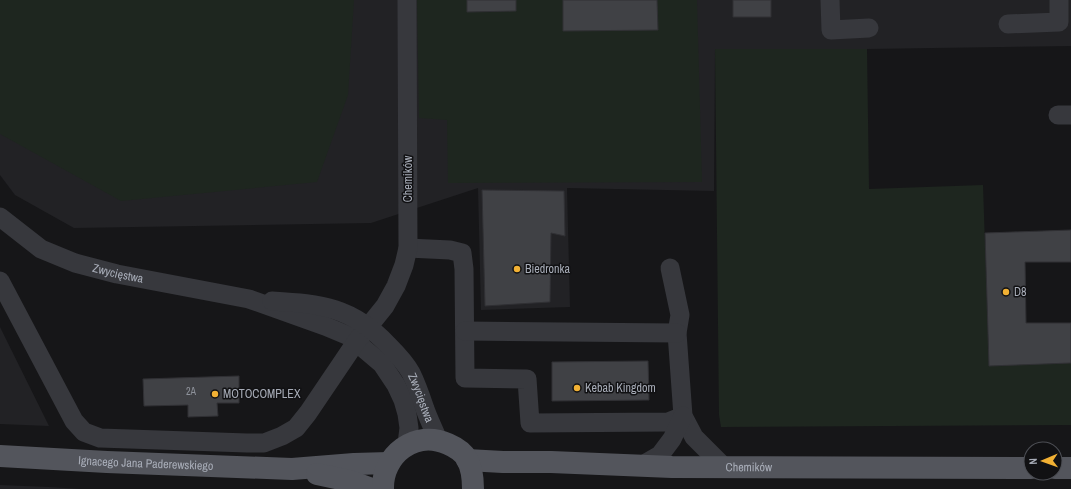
<svg xmlns="http://www.w3.org/2000/svg" width="1071" height="489" font-family="'Archivo Narrow',sans-serif">
	<style>
		.built { fill: #222225 }
		.green { fill: #1e261f }
		.building { fill: #404145; stroke: #303034 }
		.lines { fill: none; stroke-linecap: round; stroke-linejoin: round }
		.minor { stroke: #37383d; stroke-width: 19 }
		.major { stroke: #53555c; stroke-width: 22 }
		.poi-dot { fill: #f2b134; stroke: #111113; stroke-width: 1.5 }
		.labels { text-anchor: middle; dominant-baseline: central; stroke-width: 3; stroke-linejoin: round; paint-order: stroke }
		.number-label { font-size: 10px; fill: #8e929b }
		.street-label { font-size: 12px; fill: #a8adb8; stroke: #111113 }
		.poi-label { font-size: 12px; fill: #a8adb8; stroke: #111113; text-anchor: start }
	</style>
	<rect width="100%" height="100%" fill="#161618"/>
	<!-- built -->
	<path class="built" d="M0,0H1071V46L867,49H715L714,191L567,188L570,307L481,310L478,188L371,223L74,228L15,195L0,175Z
		M0,327L49,426L0,424Z
		M0,485L49,487L81,489H0Z"/>
	<!-- green -->
	<path class="green" d="M0,0H354L348,95L317,182L121,201L0,134Z
		M417,0H697L702,182L448,183L447,120L419,118Z
		M715,49H867L869,189L983,185L989,365L1071,363V425L721,427L719,415Z"/>
	<!-- building -->
	<path class="building" d="M467,0H516V11L467,12Z
		M563,0H657L658,30L563,31Z
		M733,0H771V17H733Z
		M482,190L564,191L565,236L551,233L550,302L485,306Z
		M1071,230V262H1025L1026,323H1071V363L989,366L985,233Z
		M648,361L649,400L552,401V362Z
		M239,376V403H217L218,416L188,417V405L144,406L143,379Z"/>
	<g class="lines">
		<!-- minor -->
		<g class="minor">
			<path d="M830,0L831,30L869,28"/>
			<path d="M1008,24L1059,22V0"/>
			<path d="M1058,115H1071"/>
			<path id="s1" d="M0,217L41,249L75,263L117,274L249,299L325,326L349,336L382,364L396,385L403,400L407,414L409,428L407,444"/>
			<path d="M408,248L450,250L462,253L464,269L465,378L527,379L530,423L668,422L683,416"/>
			<path d="M670,268L680,315L677,333L683,416L694,437L723,466"/>
			<path d="M0,281L74,421L84,432L100,438L247,443H264L282,436L296,428L308,413L356,342L385,306L396,286L404,265L408,248L407,0"/>
			<path id="s2" d="M272,301C322,304 352,307 388,345C396,353 405,362 411,373C417,385 421,397 425,409C429,420 434,430 438,440"/>
			<path d="M465,331L677,333"/>
			<path d="M641,466L660,455L672,439L683,416"/>
		</g>
		<!-- major -->
		<g class="major">
			<path id="s3" d="M0,456L107,462L292,469L354,464L389,463"/>
			<path id="s4" d="M467,460L503,462H551L672,467L1031,468"/>
			<path d="M1055,468H1071"/>
			<path d="M317,474L350,481L372,489"/>
			<path d="M383,489C382,455 415,429 448,444C455,447 463,452 467,459C472,468 473,479 473,489"/>
		</g>
	</g>
	<!-- markers -->
	<g class="poi-dot">
		<circle cx="517" cy="269" r="4"/>
		<circle cx="1006" cy="292" r="4"/>
		<circle cx="577" cy="388" r="4"/>
		<circle cx="215" cy="394" r="4"/>
	</g>
	<g class="labels">
		<!-- number labels -->
		<g class="number-label">
			<text x="191" y="391">2A</text>
		</g>
		<!-- street labels -->
		<g class="street-label">
			<text transform="translate(408 179) rotate(-90)">Chemików</text>
			<text stroke="none"><textPath href="#s1" startOffset="133">Zwycięstwa</textPath></text>
			<text stroke="none"><textPath href="#s2" startOffset="191">Zwycięstwa</textPath></text>
			<text stroke="none"><textPath href="#s3" startOffset="146">Ignacego Jana Paderewskiego</textPath></text>
			<text stroke="none"><textPath href="#s4" startOffset="282">Chemików</textPath></text>
		</g>
		<!-- poi labels -->
		<g class="poi-label">
			<text x="525" y="269">Biedronka</text>
			<text x="1014" y="292">D8</text>
			<text x="585" y="388">Kebab Kingdom</text>
			<text x="223" y="394">MOTOCOMPLEX</text>
		</g>
	</g>
	<!-- north arrow -->
	<g transform="translate(1043 461) rotate(268)"><circle r="19" fill="#111113" stroke="#4d4f55"/>
	<path d="M0-3L7 15L0 10L-7 15Z" fill="#f2b134"/>
	<text y="-6" font-size="11" font-weight="bold" text-anchor="middle" fill="#a8adb8">N</text>
	</g>
</svg>
